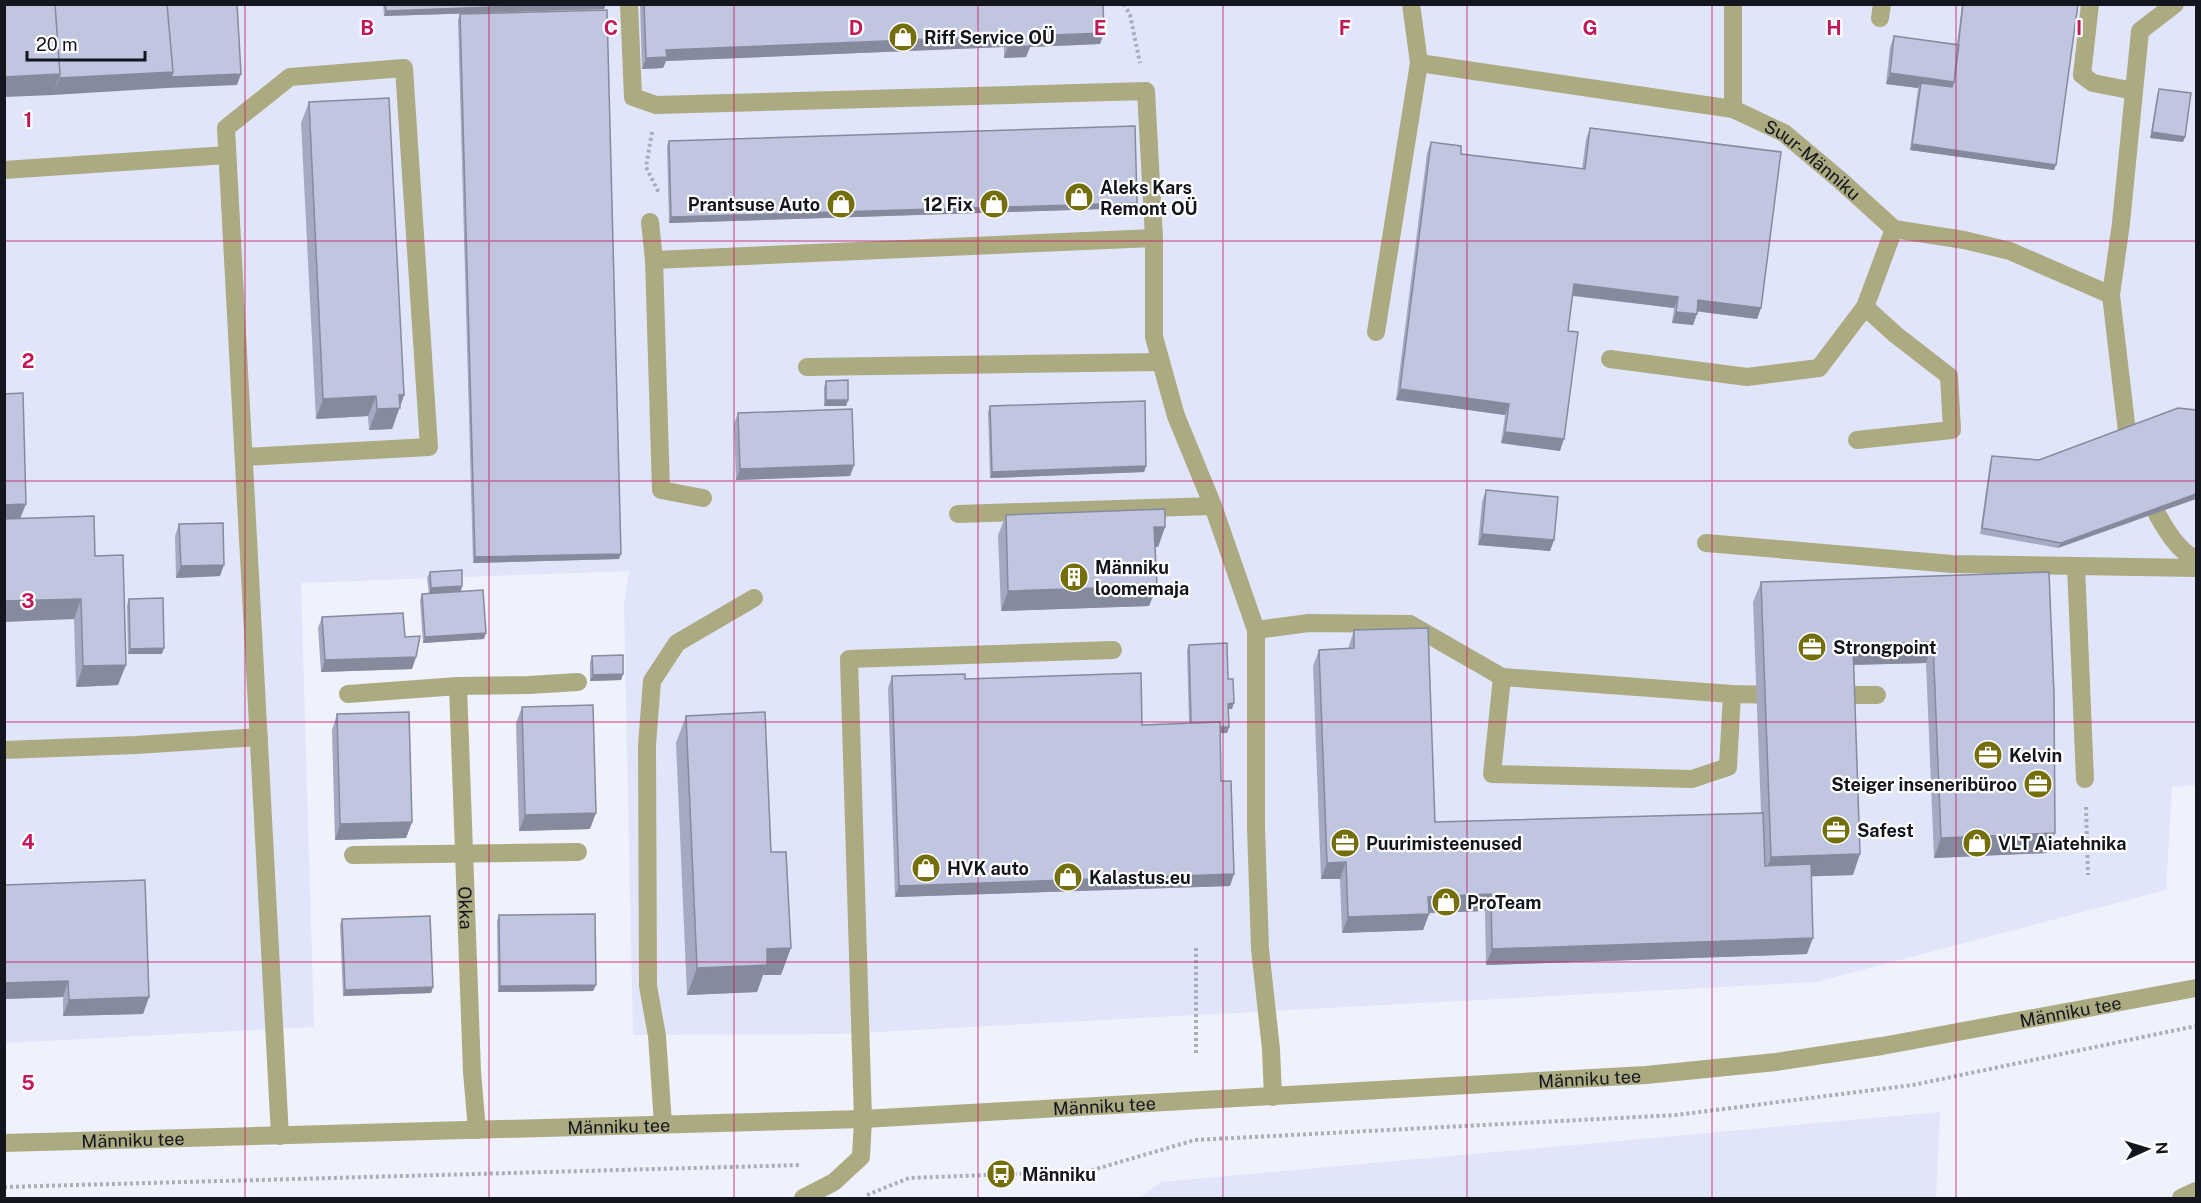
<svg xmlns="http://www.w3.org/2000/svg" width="2201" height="1203" font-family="'Public Sans',sans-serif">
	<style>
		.built { fill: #e1e5fa }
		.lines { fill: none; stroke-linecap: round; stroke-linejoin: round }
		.path { stroke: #abadb8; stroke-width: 4; stroke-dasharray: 3 3; stroke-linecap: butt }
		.service { stroke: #acaa81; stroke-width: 18 }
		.minor { stroke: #acaa81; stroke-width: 18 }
		.tertiary { stroke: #acaa81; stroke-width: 18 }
		.wall { fill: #a5a9c1 }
		.shaded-wall { fill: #868a9d }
		.building { fill: #c0c5e0; stroke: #868a9d; stroke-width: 1.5 }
		.grid { fill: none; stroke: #c2185b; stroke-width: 1.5; stroke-opacity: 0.55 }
		.labels { text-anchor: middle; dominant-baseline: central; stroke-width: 4.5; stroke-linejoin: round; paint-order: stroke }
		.poi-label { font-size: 18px; font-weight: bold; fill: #14161f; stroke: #fff; text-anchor: start }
		.street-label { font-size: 18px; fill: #14161f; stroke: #fff }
		.grid-label { font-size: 20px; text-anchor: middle; font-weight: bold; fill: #c2185b; stroke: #fff; stroke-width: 4.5; stroke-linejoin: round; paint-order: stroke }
	</style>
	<rect width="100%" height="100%" fill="#eff1fc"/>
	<!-- built -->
	<path class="built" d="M5,5H2196V785L2172,787L2166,890L1816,982L840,1034L633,1035L624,605L629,571L301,583L314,1027L5,1043Z
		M1940,1112L1936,1198H1139L1161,1182Z"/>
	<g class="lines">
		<!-- path -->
		<path class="path" d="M1124,4L1130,15L1140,63
			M652,132L646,167L659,193
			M2086,807L2088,875
			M1196,948V1053
			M4,1187L801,1165
			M867,1195L909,1178L1089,1171L1195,1140L1676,1115L1913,1085L2196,1026"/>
		<!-- service -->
		<g class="service">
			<path d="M629,4L633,97L656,105L1146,91L1154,238"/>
			<path id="s1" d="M1411,4L1419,63L1733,109L1784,133L1840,180L1894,229L1964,240L2010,251L2111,295L2127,432"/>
			<path d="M2090,4L2082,75L2093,83L2134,91"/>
			<path d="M1880,18L1882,4"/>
			<path d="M1733,109V4"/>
			<path d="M4,170L227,155"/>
			<path d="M650,222L654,260L661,490L703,498"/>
			<path d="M654,260L1154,238V337L1176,416L1213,506L1256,630V827L1260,949L1271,1049L1273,1097"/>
			<path d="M2111,295L2121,223L2140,31L2175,4"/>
			<path d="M1376,332L1419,63"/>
			<path d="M1610,359L1747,377L1819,368L1865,307L1894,229"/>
			<path d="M807,367L1161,362"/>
			<path d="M1857,440L1952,430L1949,376L1896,335L1865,307"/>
			<path d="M244,457L429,447L404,68L290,77L226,128L280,1136"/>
			<path d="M958,514L1213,506"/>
			<path d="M2157,514C2166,530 2179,552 2196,559"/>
			<path d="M1706,543L1952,564L2196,568"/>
			<path d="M2076,566L2085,779"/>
			<path d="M1256,630L1309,623L1410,624L1502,677L1732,694L1782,695"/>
			<path d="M1502,677L1492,774L1692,779L1728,767L1732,694"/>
			<path d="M348,694L458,686L529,685L578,682"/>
			<path d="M1830,695H1877"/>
			<path d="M4,750L136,745L259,737"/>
			<path d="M353,855L578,852"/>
			<path d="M663,1124L657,1036L648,986L647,745L652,681L677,643L754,598"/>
			<path d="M803,1198L834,1182L861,1157L863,1119L849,659L1113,650"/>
		</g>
		<!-- minor -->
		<g class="minor">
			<path id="s2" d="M458,686L472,1072L477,1130"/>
			<path d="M2181,1198L2196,1191"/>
		</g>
		<!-- tertiary -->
		<path class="tertiary" id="s3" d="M4,1143L863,1119L1646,1075L1776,1062L1882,1046L2196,988"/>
	</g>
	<!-- wall -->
	<path class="wall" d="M383,4H606L604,9L384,16Z
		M640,4H1103L1104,33L1100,44L1030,47L1026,57L1004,58V47L666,61L663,68L642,69Z
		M1962,4H2078L2054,170L1910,150L1918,88L1886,84L1890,47L1894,36L1957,45Z
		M460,14L619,559L473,563L458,20Z
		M2159,89L2183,142L2150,138L2157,95Z
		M309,102L404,395L392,429L369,430L368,416L316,419L301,123Z
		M1590,128L1761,308L1757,319L1697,311L1693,325L1672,323L1674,308L1572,296L1568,331L1560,451L1501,443L1505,415L1396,400L1427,153L1431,142L1461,154L1582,169L1586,139Z
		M669,141L1137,203L1135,208L669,223L667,146Z
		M826,381L848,400L846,406H824V387Z
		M990,406L1146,466L1144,472L990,478L988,412Z
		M2196,410L2058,548L1980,534L1990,462L1992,456L2039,460Z
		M738,413L854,465L850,476L736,480L734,424Z
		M1486,490L1554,540L1550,551L1478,545L1482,502Z
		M1006,515L1165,527L1158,547H1155L1157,586L1149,606L1001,611L998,535Z
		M20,518L95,556L118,685L76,687L74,619Z
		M179,524L220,576L176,578L175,536Z
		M430,572L462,586L461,592L484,639L423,643L420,600L422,594H429L427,578Z
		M2049,572L2047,853L1934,858L1926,663L1854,665L1853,875L1811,876L1807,954L1486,965L1485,911L1429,913L1423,930L1342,933L1340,879H1321L1313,666L1319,650L1348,649L1354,630L1435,822L1761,813L1753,602L1761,582Z
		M129,599L162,654H128L127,605Z
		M322,617L405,637L416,657L412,669L321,672L318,628Z
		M1189,645L1228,679L1232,709H1228L1229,727L1227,733H1220L1221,781L1230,886L895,897L888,688L892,676L965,679L1142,725L1189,723L1187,650Z
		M592,656L623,674L621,680L590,681V662Z
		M522,707L590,829L519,831L516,723Z
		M337,714L412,822L406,838L335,840L332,730Z
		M686,716L771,852L781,975H763L757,992L687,995L676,743Z
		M4,885L149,997L143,1014L63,1016V997L4,999Z
		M499,915L596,985L593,991L498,992L497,921Z
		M342,919L433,987L431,993L343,996L340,925Z"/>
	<!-- shaded-wall -->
	<path class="shaded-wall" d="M572,4H606L604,9L384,16L386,11Z
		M1104,33L1100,44L1030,47L1026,57L1004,58L1008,47L1030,36Z
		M1008,36L1004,47L666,61L663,68L642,69L646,58L666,50Z
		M173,72L167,88L53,95L59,78Z
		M1890,73L1954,82L1950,93L1921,83L1918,88L1886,84Z
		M60,74L53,95L4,97V77Z
		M241,74L237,85L167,88L171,77Z
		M2152,132L2185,137L2183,142L2150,138Z
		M1912,144L2056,165L2054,170L1910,150Z
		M1137,203L1135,208L669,223L671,217Z
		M1574,284L1678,297L1674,308L1569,295Z
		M1698,300L1761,308L1757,319L1694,311Z
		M1676,312L1697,314L1693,325L1672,323Z
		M1400,389L1509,404L1505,415L1396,400Z
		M399,395H404L392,429L369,430L377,409Z
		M376,396L368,416L316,419L323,399Z
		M826,400H848L846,406H824Z
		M1505,432L1564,439L1560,451L1501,443Z
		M854,465L850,476L736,480L740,469Z
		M1146,466L1144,472L990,478L992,472Z
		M2196,494V499L2058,548L2061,543Z
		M26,504L18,524L4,525V505Z
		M1154,527H1165L1158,547H1147Z
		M1482,534L1554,540L1550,551L1478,545Z
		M621,554L619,559L473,563L475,557Z
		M224,565L220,576L176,578L181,566Z
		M462,586L460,592L429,594L431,588Z
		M1157,586L1149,606L1001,611L1008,591Z
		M81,599L74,619L4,622V601Z
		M486,633L484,639L423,643L425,637Z
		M1933,642L1926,663L1846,665L1853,645Z
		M164,648L162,654H128L130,649Z
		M416,657L412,669L321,672L325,660Z
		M126,665L118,685L76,687L83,666Z
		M623,674L621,680L590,681L593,675Z
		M1234,703L1232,709H1226L1228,704Z
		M1229,727L1227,733L1189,734L1191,728Z
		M596,813L590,829L519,831L525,815Z
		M412,822L406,838L335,840L340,824Z
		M2055,833L2047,853L1934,858L1941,838Z
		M1860,854L1853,875L1763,878L1771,857Z
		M1346,862L1340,879H1321L1327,863Z
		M1234,874L1230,886L895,897L899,886Z
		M1491,894L1485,911L1422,913L1428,897Z
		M1429,914L1423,930L1342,933L1348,917Z
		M1813,938L1807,954L1486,965L1492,949Z
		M791,948L781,975H763L757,992L687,995L697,968L767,949Z
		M68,981L63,997L4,999V983Z
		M596,985L593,991L498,992L500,986Z
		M433,987L431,993L343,996L345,990Z
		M149,997L143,1014L63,1016L69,1000Z"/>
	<!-- building -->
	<path class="building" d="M4,4H55L60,74L4,77Z
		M55,4H167L173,72L59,78L60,74Z
		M167,4H237L241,74L171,77L173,72Z
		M385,4H572L386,11Z
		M644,4H1103L1104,33L1030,36V46L1008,47V36L666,50L667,57L646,58Z
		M1963,4H2078L2056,165L1912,144L1921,83L1952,87L1954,82Z
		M607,10L621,554L475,557L460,14Z
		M1894,36L1959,45L1954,82L1890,73Z
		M2159,89L2191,93L2185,137L2152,132Z
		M389,98L404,395H399L400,408L377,409L376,396L323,399L309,102Z
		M1135,126L1137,203L671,217L669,141Z
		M1590,128L1781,152L1761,308L1698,300L1697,314L1676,312L1678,297L1574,284L1568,331L1578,332L1564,439L1505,432L1509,404L1400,389L1431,142L1461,146V154L1585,169Z
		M848,380V400H826V381Z
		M23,393L26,504L4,505V394Z
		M1145,401L1146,466L992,472L990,406Z
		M2178,408L2196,410V494L2061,543L1982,528L1992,456L2039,460Z
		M852,409L854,465L740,469L738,413Z
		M1486,490L1558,497L1554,540L1482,534Z
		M1165,509V527H1154L1157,586L1008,591L1006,515Z
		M94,516L95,556L123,555L126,665L83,666L81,599L4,601V519Z
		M223,523L224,565L181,566L179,524Z
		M462,570V586L431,588L430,572Z
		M2049,572L2054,694L2055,833L1941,838L1933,642L1853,645L1860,854L1771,857L1761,582Z
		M483,590L486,633L425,637L422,594Z
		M163,598L164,648L130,649L129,599Z
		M403,613L405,637L420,636L416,657L325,660L322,617Z
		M1428,628L1435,822L1763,813L1765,866L1811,864L1813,938L1492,949L1491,894L1428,897L1429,914L1348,917L1346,862L1327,863L1319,650L1354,648V630Z
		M1227,643L1228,679H1233L1234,703L1228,704L1229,727H1220V722L1191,723L1189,645Z
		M623,655V674L593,675L592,656Z
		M1141,673L1142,725L1220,722L1221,781H1231L1234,874L899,886L892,676L965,674V679Z
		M593,705L596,813L525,815L522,707Z
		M409,712L412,822L340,824L337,714Z
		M765,712L771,852H786L791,948L767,949V965L697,968L686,716Z
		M145,880L149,997L69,1000L68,981L4,983V885Z
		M595,914L596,985L500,986L499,915Z
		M430,916L433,987L345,990L342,919Z"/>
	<!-- grid -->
	<path class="grid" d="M245,4V1198M489,4V1198M734,4V1198M978,4V1198M1223,4V1198M1467,4V1198M1712,4V1198M1956,4V1198M4,241H2196M4,481H2196M4,722H2196M4,962H2196"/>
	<!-- icons -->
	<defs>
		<g id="shop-disc" transform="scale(1.5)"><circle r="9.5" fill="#756e0c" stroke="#fff"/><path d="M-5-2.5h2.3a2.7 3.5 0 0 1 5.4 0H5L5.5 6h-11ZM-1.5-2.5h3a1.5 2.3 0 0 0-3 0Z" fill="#fff"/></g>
		<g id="building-disc" transform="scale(1.5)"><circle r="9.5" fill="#756e0c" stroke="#fff"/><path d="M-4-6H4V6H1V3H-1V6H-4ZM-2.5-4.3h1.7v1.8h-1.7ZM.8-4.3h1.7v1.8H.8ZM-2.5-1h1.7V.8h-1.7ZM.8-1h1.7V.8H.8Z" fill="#fff"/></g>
		<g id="office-disc" transform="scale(1.5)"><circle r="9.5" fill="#756e0c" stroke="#fff"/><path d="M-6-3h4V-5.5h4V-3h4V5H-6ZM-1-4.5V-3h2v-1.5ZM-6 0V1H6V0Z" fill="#fff"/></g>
		<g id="bus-disc" transform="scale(1.5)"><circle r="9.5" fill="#756e0c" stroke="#fff"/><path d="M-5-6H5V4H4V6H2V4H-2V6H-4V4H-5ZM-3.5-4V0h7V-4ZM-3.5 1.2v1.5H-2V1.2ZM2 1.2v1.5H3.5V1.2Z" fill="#fff"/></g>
	</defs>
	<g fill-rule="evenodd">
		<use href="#shop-disc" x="903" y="37"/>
		<use href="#shop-disc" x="1079" y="197"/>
		<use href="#shop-disc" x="841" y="204"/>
		<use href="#shop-disc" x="994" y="204"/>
		<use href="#building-disc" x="1074" y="577"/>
		<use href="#office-disc" x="1812" y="647"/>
		<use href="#office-disc" x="1988" y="755"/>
		<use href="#office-disc" x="2038" y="784"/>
		<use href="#office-disc" x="1836" y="830"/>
		<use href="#office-disc" x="1345" y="843"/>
		<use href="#shop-disc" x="1977" y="843"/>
		<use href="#shop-disc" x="926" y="868"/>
		<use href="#shop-disc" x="1068" y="877"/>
		<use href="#shop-disc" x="1446" y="902"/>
		<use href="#bus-disc" x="1001" y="1174"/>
	</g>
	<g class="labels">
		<!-- poi labels -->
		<g class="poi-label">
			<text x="924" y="37">Riff Service OÜ</text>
			<text x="1100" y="187">Aleks Kars<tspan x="1100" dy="21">Remont OÜ</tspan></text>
			<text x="820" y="204" text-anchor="end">Prantsuse Auto</text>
			<text x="973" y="204" text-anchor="end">12 Fix</text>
			<text x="1095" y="567">Männiku<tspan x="1095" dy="21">loomemaja</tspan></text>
			<text x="1833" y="647">Strongpoint</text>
			<text x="2009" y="755">Kelvin</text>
			<text x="2017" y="784" text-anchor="end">Steiger inseneribüroo</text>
			<text x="1857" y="830">Safest</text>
			<text x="1366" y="843">Puurimisteenused</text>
			<text x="1998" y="843">VLT Aiatehnika</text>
			<text x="947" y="868">HVK auto</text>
			<text x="1089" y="877">Kalastus.eu</text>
			<text x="1467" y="902">ProTeam</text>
			<text x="1022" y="1174">Männiku</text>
		</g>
		<!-- street labels -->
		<g class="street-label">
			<text stroke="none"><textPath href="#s1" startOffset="472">Suur-Männiku</textPath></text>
			<text stroke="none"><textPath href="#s2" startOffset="222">Okka</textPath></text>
			<text stroke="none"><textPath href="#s3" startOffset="2073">Männiku tee</textPath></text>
			<text stroke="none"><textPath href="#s3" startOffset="1587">Männiku tee</textPath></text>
			<text stroke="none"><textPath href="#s3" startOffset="1101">Männiku tee</textPath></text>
			<text stroke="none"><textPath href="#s3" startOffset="615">Männiku tee</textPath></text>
			<text stroke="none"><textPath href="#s3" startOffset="129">Männiku tee</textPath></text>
		</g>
	</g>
	<g class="grid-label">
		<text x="367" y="35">B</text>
		<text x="611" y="35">C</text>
		<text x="856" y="35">D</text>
		<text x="1100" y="35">E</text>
		<text x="1345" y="35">F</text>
		<text x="1590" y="35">G</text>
		<text x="1834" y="35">H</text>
		<text x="2079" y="35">I</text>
		<text x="28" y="127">1</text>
		<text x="28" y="368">2</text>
		<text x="28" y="608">3</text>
		<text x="28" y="849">4</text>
		<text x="28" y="1090">5</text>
	</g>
	<!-- border -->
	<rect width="2201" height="1203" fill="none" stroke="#14161f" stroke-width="12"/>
	<!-- north arrow -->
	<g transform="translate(2147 1149) rotate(86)" stroke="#ffffff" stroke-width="4.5" paint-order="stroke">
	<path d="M0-4.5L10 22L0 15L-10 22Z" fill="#14161f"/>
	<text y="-9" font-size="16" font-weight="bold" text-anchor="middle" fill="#14161f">N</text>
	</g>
	<!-- scale -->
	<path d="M27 51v9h118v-9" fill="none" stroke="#14161f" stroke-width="3"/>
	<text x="36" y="51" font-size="18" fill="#14161f" stroke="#ffffff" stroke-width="4.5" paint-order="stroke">20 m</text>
</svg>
